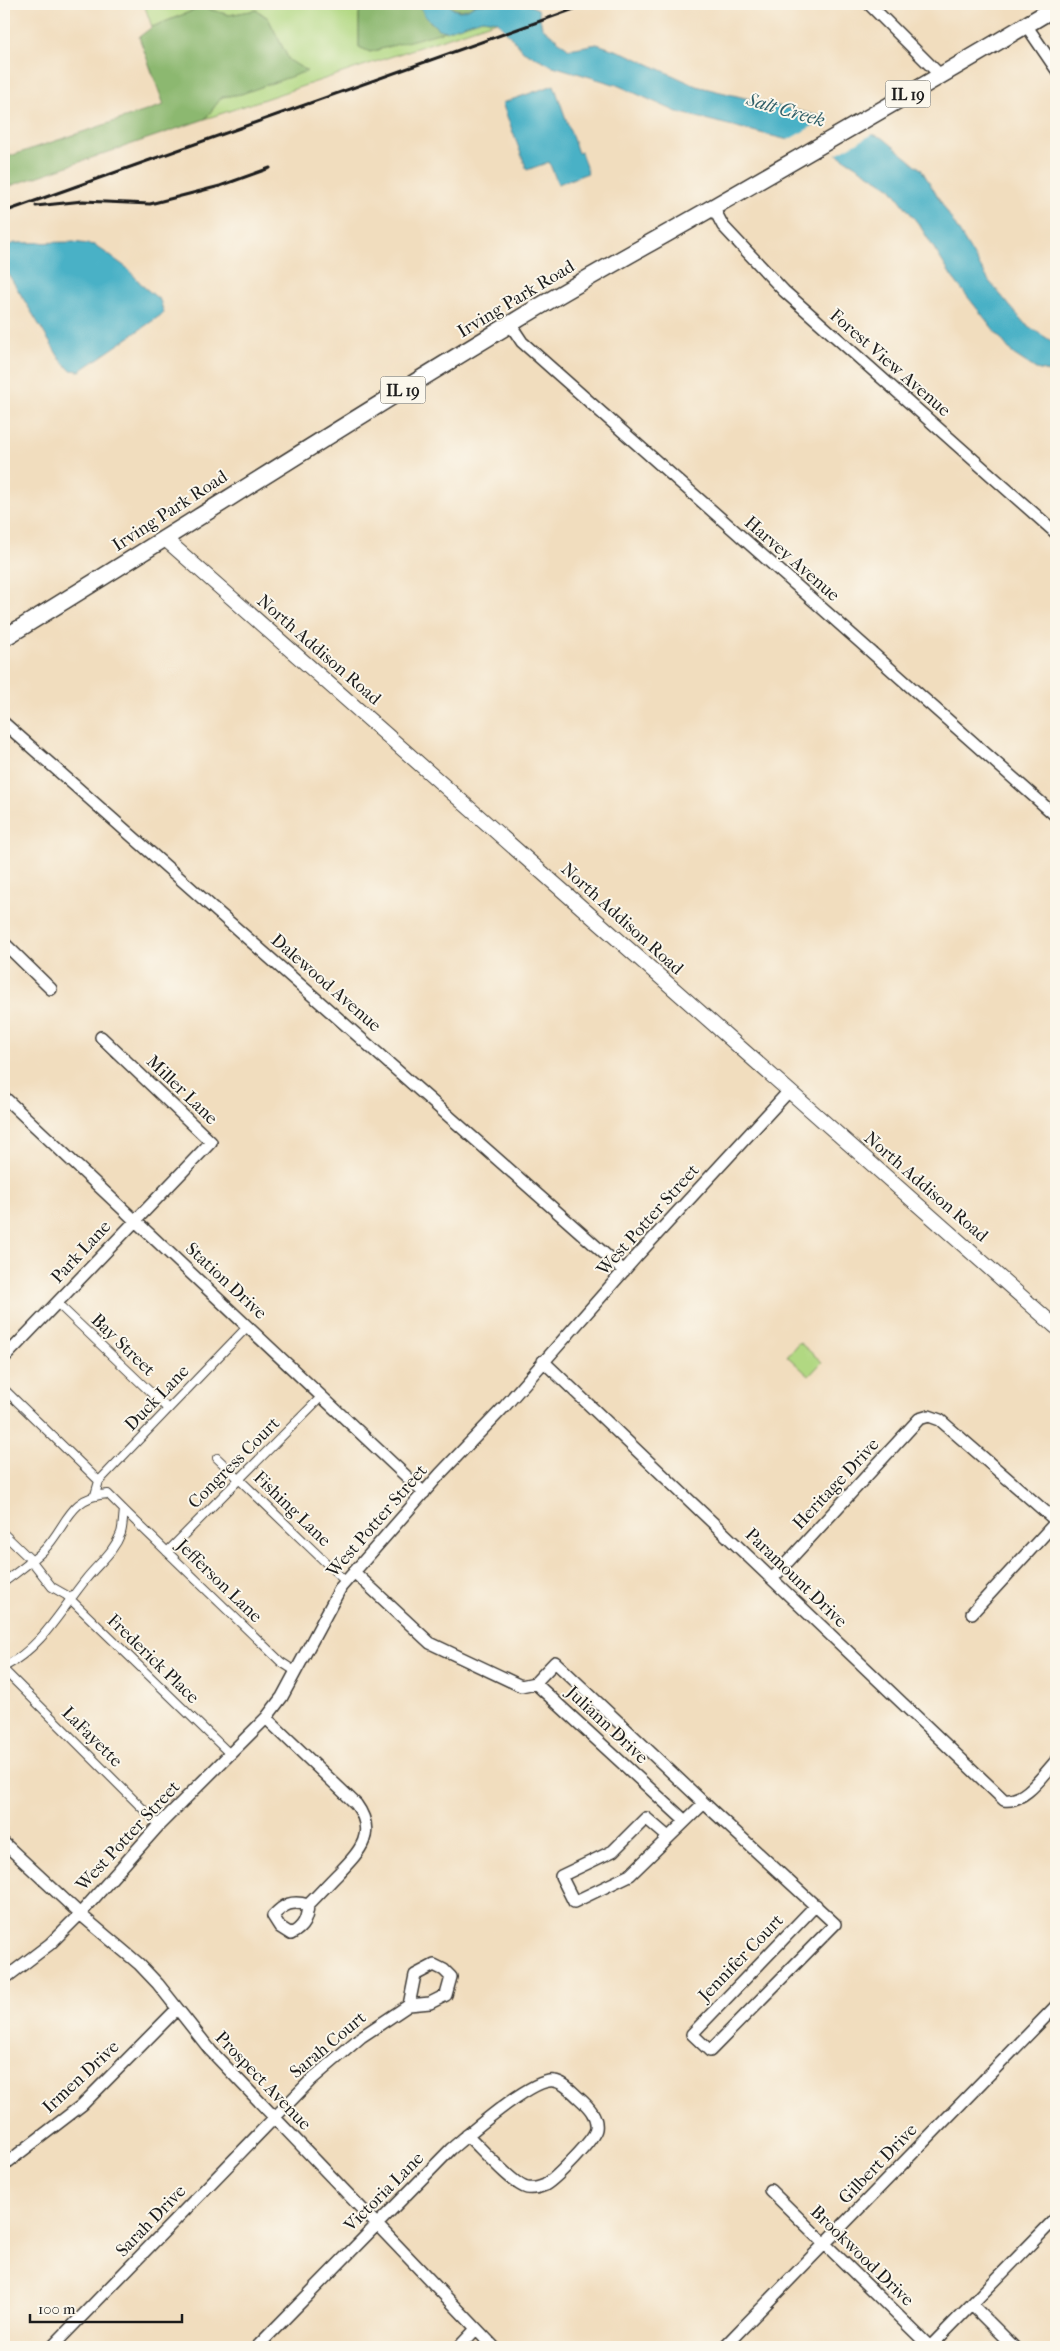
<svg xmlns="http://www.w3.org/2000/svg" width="1060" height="2351" font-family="'IM FELL French Canon',serif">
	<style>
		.green { fill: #b1d882; stroke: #667a4f }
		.forest { fill: #8cb870; stroke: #546a46 }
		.water { fill: #48b1c6; stroke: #326671 }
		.pier { fill: #f1ddbe }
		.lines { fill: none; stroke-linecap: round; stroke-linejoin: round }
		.pedestrian-casing { stroke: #3c3934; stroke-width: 10 }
		.minor-casing { stroke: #3c3934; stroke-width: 14 }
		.tertiary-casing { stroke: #3c3934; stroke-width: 16 }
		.primary-casing { stroke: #3c3934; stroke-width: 19 }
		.pedestrian { stroke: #fff; stroke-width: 8 }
		.minor { stroke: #fff; stroke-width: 11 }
		.tertiary { stroke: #fff; stroke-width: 14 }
		.primary { stroke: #fff; stroke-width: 16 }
		.rail { stroke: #1c1c1c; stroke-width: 3 }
		.labels { text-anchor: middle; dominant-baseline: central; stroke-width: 4; stroke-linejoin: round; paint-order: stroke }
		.shield { fill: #fbf7ec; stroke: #5f5e5a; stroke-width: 1 }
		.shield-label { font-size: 16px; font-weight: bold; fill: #1c1c1c }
		.street-label { font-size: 18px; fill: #1c1c1c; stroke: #fbf7ec }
		.water-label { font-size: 19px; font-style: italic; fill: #305f68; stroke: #fbf7ec }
	</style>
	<rect width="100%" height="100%" fill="#fbf7ec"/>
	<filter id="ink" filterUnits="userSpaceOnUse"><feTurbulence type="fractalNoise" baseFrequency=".02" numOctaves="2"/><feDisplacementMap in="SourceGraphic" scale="10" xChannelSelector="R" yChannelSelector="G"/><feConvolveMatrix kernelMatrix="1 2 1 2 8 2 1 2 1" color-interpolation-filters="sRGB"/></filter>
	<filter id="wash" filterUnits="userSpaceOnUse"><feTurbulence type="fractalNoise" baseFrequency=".0096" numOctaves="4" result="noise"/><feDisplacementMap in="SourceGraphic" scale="20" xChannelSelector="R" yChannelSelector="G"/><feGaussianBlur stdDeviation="1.12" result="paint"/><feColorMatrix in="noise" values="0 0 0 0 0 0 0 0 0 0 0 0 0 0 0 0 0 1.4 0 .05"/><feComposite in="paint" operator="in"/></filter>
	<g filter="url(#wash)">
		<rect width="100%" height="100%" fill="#f1ddbe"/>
		<!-- green -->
		<path class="green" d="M144,4H369L368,7L359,13V47L370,52L482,19L497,21L205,119L222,97L241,94L306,71L289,60L268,18L257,10L229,15L202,7L152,27Z
			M799,1342L822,1362L809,1376L787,1356Z"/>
		<!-- forest -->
		<path class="forest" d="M369,4H419C425,16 432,28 446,31L370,52L359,47V13L364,6L368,7Z
			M448,4H476C466,11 457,13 448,4Z
			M202,7L229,15L256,10L268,18L289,60L307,71L241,94L222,97L205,119L4,188V158L164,105L139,37L152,27Z"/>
		<!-- water -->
		<path class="water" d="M419,4H448L453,9L460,11L468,9L476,4H527L538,9L542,27L569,49L597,44L627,54L696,86L819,116L883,138L921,169L989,281L1025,324L1056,344V374L1036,369L1013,354L952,277L920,226L891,188L832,151L677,112L617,85L553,66L523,51L497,21L482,19L446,31L438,29L425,16Z
			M554,85L578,153L581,152L588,173L558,184L549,162L527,170L502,103Z
			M73,242L95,245L127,268L144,287L160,300L164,313L80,371L70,370L60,359L4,267V247L15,243Z"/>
		<!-- pier -->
		<path class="pier" d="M829,117L875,133L834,155L786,141Z"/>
	</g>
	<g filter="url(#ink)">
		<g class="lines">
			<!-- pedestrian casing -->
			<g class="pedestrian-casing">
				<path id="pedestrian" d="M57,1303L168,1409
					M4,1389L99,1481
					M217,1458L346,1582
					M95,1495L99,1481L248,1326
					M124,1510L281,1662L295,1671
					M4,1534L31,1560L52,1587L66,1595L231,1755
					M167,1552L322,1396
					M4,1582C17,1572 32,1562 44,1550C67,1526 69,1496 108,1494L124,1510C123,1517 123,1526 121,1533C114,1552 98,1564 86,1579C60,1611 42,1647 4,1667
					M4,1670L159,1825"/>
			</g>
			<!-- minor casing -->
			<g class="minor-casing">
				<path id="minor" d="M869,4L941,76
					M1026,25L1056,69
					M713,207L723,226L784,291L1056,533
					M510,324L522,342L1056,816
					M4,723L624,1271
					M4,943L51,989
					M4,1097L424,1493
					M4,1358L211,1142L101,1037
					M543,1361L1004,1800C1025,1803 1043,1775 1056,1761
					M354,1572L430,1643L521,1686L535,1683L684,1820
					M772,1579L919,1419L929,1416L940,1420L1056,1521
					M972,1613L1056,1522
					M535,1683L555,1662L704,1803
					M266,1718L356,1804C378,1834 359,1852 338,1874C328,1884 318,1895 308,1905C292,1900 284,1904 273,1916L280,1927L291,1934C304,1927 307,1919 308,1905
					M668,1837L646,1818L613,1851L561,1876L574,1902L630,1875L704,1803L835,1924L710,2051L692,2034L816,1905
					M4,1843L80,1914L139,1964L158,1984L211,2051L494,2347
					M4,1979L50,1944L80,1914L159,1825L266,1718L282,1697L341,1587L440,1474L505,1406L636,1257L789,1091
					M4,2165L82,2105L177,2009
					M770,2190L930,2347
					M972,2305L1014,2347
					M52,2347L312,2079L361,2037L409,2005L430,2003L446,1995L451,1977L444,1970L434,1965L415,1975L409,2005
					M257,2347L451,2149C469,2134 533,2077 554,2081C564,2082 571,2091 579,2098C588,2106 598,2116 596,2129C594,2140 555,2179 545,2185C540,2187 532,2189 527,2188C513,2185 479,2146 467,2135
					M459,2347L476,2329
					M724,2347L1056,2006
					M930,2347L1056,2218"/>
			</g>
			<!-- tertiary casing -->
			<g class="tertiary-casing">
				<path id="tertiary" d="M164,538L1056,1327"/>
			</g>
			<!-- primary casing -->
			<g class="primary-casing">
				<path id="primary" d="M4,638C174,534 341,426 512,323C577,283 644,247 710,209C826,142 942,76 1056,7"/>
			</g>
			<!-- pedestrian -->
			<use href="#pedestrian" class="pedestrian"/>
			<!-- minor -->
			<use href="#minor" class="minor"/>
			<!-- tertiary -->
			<use href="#tertiary" class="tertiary"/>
			<!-- primary -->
			<use href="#primary" class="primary"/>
			<!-- rail -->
			<path class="rail" d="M36,206L83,201L150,204L220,186L270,168
				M4,212L588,4"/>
		</g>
	</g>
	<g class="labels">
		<!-- shield labels -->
		<g class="shield">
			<rect x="885.5" y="80.5" width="45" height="27" rx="4"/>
			<rect x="380.5" y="376.5" width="45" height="27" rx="4"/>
		</g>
		<g class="shield-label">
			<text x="908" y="94">IL 19</text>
			<text x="403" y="390">IL 19</text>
		</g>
		<!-- street labels -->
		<g class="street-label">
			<text transform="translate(516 299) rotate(-31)">Irving Park Road</text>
			<text transform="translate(890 363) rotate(41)">Forest View Avenue</text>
			<text transform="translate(170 511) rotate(-33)">Irving Park Road</text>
			<text transform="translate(792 559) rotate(41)">Harvey Avenue</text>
			<text transform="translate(319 650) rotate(41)">North Addison Road</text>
			<text transform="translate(622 919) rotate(42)">North Addison Road</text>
			<text transform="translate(326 983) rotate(41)">Dalewood Avenue</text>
			<text transform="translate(182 1090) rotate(44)">Miller Lane</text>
			<text transform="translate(926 1187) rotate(41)">North Addison Road</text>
			<text transform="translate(648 1220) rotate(-48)">West Potter Street</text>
			<text transform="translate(81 1252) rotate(-47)">Park Lane</text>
			<text transform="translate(226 1281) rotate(43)">Station Drive</text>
			<text transform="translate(123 1345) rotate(44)">Bay Street</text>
			<text transform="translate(157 1398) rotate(-46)">Duck Lane</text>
			<text transform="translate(234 1463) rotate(-45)">Congress Court</text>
			<text transform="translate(836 1484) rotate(-47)">Heritage Drive</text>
			<text transform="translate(292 1509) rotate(44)">Fishing Lane</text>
			<text transform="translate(377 1521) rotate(-49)">West Potter Street</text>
			<text transform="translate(796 1578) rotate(44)">Paramount Drive</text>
			<text transform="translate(219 1581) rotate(44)">Jefferson Lane</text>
			<text transform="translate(153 1659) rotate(44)">Frederick Place</text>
			<text transform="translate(607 1725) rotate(43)">Juliann Drive</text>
			<text transform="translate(92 1737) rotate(45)">LaFayette</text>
			<text transform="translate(128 1836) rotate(-47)">West Potter Street</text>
			<text transform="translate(741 1958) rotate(-46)">Jennifer Court</text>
			<text transform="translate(328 2045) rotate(-40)">Sarah Court</text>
			<text transform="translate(81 2077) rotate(-43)">Irmen Drive</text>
			<text transform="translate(263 2081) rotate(46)">Prospect Avenue</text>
			<text transform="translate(878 2164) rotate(-46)">Gilbert Drive</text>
			<text transform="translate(384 2192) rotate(-45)">Victoria Lane</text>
			<text transform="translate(151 2221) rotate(-46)">Sarah Drive</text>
			<text transform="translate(862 2256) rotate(44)">Brookwood Drive</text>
		</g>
		<!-- water labels -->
		<g class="water-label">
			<text transform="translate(786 110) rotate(16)">Salt Creek</text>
		</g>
	</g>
	<!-- margin -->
	<rect width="1060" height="2351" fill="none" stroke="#fbf7ec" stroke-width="20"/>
	<!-- scale -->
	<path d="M30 2314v8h152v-8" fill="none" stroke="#1c1c1c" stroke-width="2.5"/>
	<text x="38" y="2314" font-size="15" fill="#1c1c1c" stroke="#fbf7ec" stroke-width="4" paint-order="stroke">100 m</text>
</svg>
